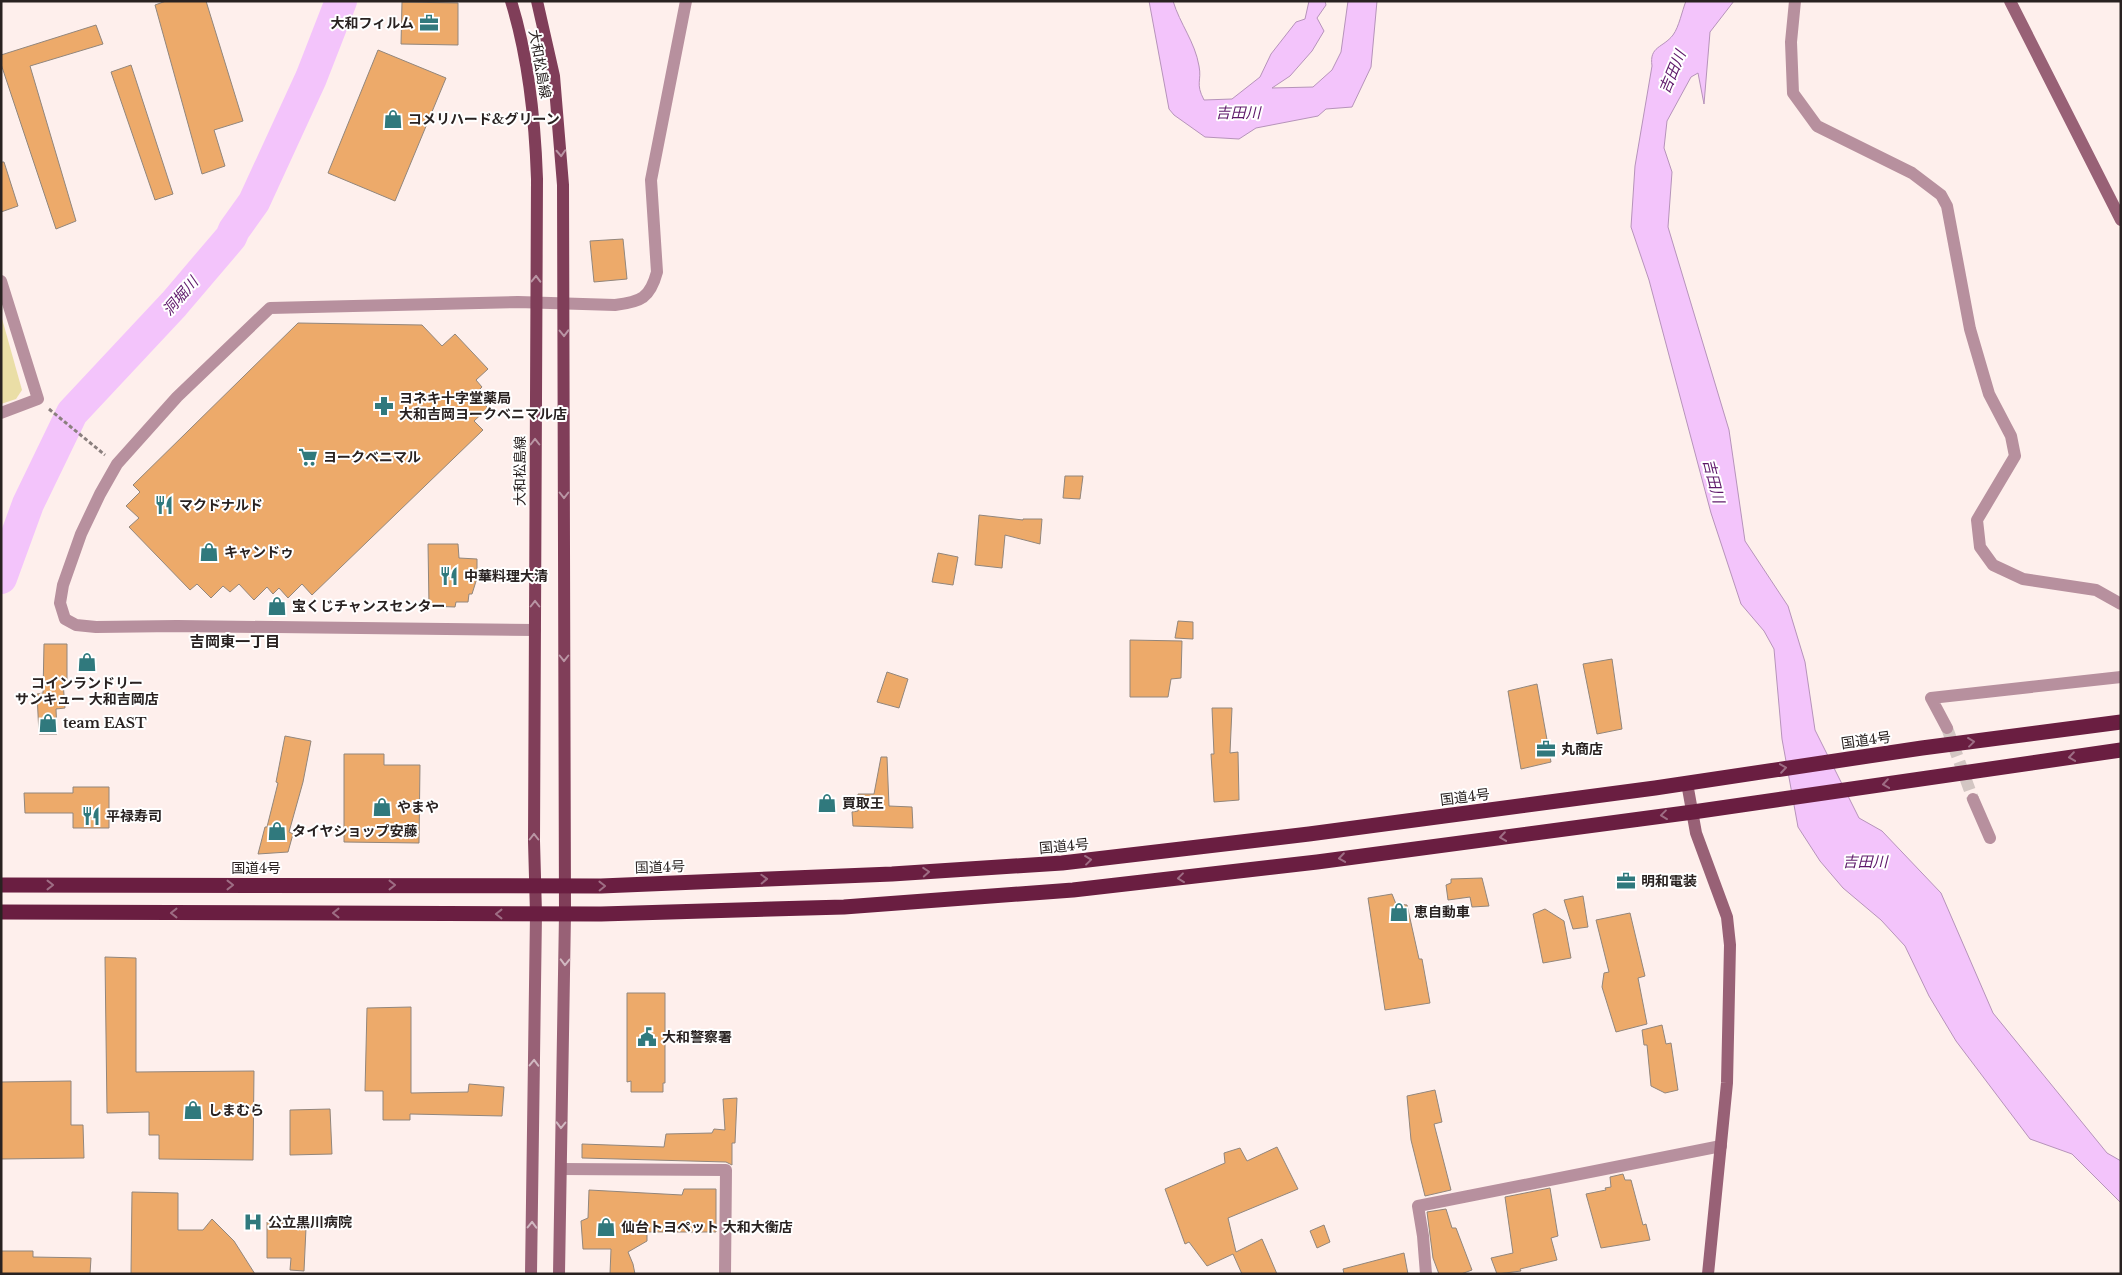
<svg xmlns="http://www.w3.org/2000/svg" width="2122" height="1275" font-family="'Libre Baskerville','Noto Sans JP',serif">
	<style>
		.green { fill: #eadea6 }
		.water { fill: #f3c4fb; stroke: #b693ba }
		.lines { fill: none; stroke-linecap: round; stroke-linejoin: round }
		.river { stroke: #f3c4fb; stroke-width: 32 }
		.building { fill: #edaa6a; stroke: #92867c }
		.street-tunnel { stroke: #d3c6c3; stroke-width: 12; stroke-dasharray: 12 6; stroke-linecap: butt }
		.path { stroke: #8a7f7d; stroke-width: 3; stroke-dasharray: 4 2.5; stroke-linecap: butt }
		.street { stroke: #b7909e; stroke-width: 12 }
		.secondary { stroke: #986176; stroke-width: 12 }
		.primary { stroke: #803e59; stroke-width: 12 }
		.highway { stroke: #6a1e41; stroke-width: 15 }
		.oneway { stroke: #b995a4 }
		.oneway2 { stroke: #9e6d84 }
		.oneway3 { stroke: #d1b8c1 }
		.labels { text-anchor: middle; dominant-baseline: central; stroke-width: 4; stroke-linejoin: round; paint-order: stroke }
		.poi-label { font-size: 14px; font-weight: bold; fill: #292221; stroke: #fff; text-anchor: start }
		.street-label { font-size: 14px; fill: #292221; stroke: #fff }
		.water-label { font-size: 15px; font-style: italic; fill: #5d1769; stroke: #fff }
		.neighbourhood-label { font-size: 15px; font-weight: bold; fill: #292221; stroke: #fff }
	</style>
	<rect width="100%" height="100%" fill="#feefec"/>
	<!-- green -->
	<path class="green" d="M1,315L22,390L16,399L1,404Z"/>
	<!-- water -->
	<path class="water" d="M1149,1H1173C1180,24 1195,42 1199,66C1202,81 1195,83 1204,100L1232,99L1260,77L1271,54L1296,22L1305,19L1309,1H1325L1326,5L1317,18L1324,31L1312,51L1290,76L1272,88L1313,87L1332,70L1341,52L1348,1H1377L1371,67L1352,107L1326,109L1318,116L1256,128L1239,139L1205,137L1174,115L1169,109Z
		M1686,1H1734L1710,32L1704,104L1698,73L1691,77L1667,121L1664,148L1672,172L1668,227L1729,430L1745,541L1788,606L1805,662L1815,730L1859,818L1882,831L1941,893L1993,1013L2107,1153L2121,1161V1203L2072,1154L2030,1139L1956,1041L1929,996L1905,946L1881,920L1843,888L1820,861L1798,827L1782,739L1774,649L1764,631L1741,604L1711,513L1649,280L1631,227L1635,166L1652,66C1649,46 1663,48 1673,35C1679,27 1682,11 1686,1Z"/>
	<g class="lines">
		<!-- river -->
		<path class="river" d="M1,578L28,504L72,413L174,304L231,237L234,230L254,202L311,78L341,1"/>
	</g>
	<!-- building -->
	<path class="building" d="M166,1H206L243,121L214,130L225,166L202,174L155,5Z
		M402,2L458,3V45L401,44Z
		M96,25L103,44L30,66L76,221L56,229L1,64V55Z
		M378,50L446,78L395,201L328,173Z
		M131,65L173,194L155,200L111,72Z
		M1,162H4L18,206L1,212Z
		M623,239L627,279L594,282L590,241Z
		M298,323L422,325L442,346L455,334L488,369L476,380L482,387L475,394L488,408L474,421L483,430L312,595L302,584L288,598L279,588L273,594L267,587L254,600L239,584L230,592L223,586L211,598L197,584L190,590L129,527L139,518L126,506L140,492L133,485Z
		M1065,476H1083L1080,499L1063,498Z
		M979,515L1023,520V519H1042L1040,544L1005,535L1002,568L975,565Z
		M428,544H458L459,558L477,559V578L472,594H469L468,602H456L455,607L429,606Z
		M938,553L958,557L953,585L932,582Z
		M1178,621L1193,622V639L1175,638Z
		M1130,640L1182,641L1181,678L1171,679L1168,697H1130Z
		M44,644H67V682H63L65,708L56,709L57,734H39L37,694L43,693Z
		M1612,659L1622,729L1597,734L1583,664Z
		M887,672L908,679L899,708L877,702Z
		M1537,684L1551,762L1521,769L1508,691Z
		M1212,708H1232L1230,753L1238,752L1239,800L1214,802L1211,754H1214Z
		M285,736L311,741L303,782L289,832L293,834L288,852L258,854L265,827H267L278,783L276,782Z
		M344,754H384V765H420L419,843L344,842Z
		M881,757H887L889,806L912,807L913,828L853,826L852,812L858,811V794H874Z
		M73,787H109V828H73V813H25L24,793H73Z
		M1482,878L1489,906L1472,907L1470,897L1448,900L1446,885L1451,883V879Z
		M1392,894L1396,904L1407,905L1419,959H1422L1430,1003L1385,1010L1368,898Z
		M1583,896L1588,927L1573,929L1564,900Z
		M1545,909L1564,921L1571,958L1543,963L1533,914Z
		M1630,913L1645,976L1638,978L1647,1024L1616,1032L1602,987L1604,973L1609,972L1596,920Z
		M105,957L136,958V1072L254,1071L253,1160L159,1159V1135H149V1112L107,1113Z
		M627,993H665V1083H663V1092H631V1081L627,1082Z
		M411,1007V1093L468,1092L469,1084L504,1087L502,1116L410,1114V1120H383V1091H365L367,1008Z
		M1662,1025L1666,1044L1671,1043L1678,1090L1665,1093L1651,1086L1647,1045H1644L1642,1030Z
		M71,1081V1125H83L84,1158L1,1159V1082Z
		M1435,1090L1442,1122L1434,1124L1451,1190L1425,1196L1411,1140L1407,1096Z
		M737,1098L735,1143H732V1165L726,1162L582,1158V1144L664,1147L666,1134L712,1133L714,1129L725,1130L723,1099Z
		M330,1109L332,1154L290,1155V1110Z
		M1277,1147L1298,1189L1228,1218L1236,1252L1262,1239L1277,1274H1242L1233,1254L1207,1266L1189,1242L1185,1244L1165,1189L1225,1163L1224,1153L1240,1148L1247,1161Z
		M1623,1174L1625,1180H1631L1643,1225L1646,1224L1650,1240L1601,1248L1586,1194L1606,1190L1605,1188L1611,1187L1610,1177Z
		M1550,1188L1558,1236L1551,1238L1557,1260L1520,1269L1521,1271L1497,1274L1491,1258L1513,1253L1505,1197Z
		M684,1189H716V1232H647V1241L628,1252L633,1264L635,1274H610L611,1249H583L581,1221L588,1218L589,1190L682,1195Z
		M132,1192L178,1193V1230H203L212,1219L234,1241L255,1274H131Z
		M1446,1209L1452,1228H1456L1472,1270L1461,1274H1439L1433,1258L1427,1212Z
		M267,1222H283V1227L306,1228L304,1271L290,1270L291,1258H267Z
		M1324,1225L1330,1242L1317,1248L1310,1231Z
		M1,1251H33V1257L91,1258L90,1274H1Z
		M1404,1253L1408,1274H1344L1343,1269Z"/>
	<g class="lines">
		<!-- street-tunnel -->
		<path class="street-tunnel" d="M1947,728L1973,799"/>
		<!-- path -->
		<path class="path" d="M49,409L105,455"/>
		<!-- street -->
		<path class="street" d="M1795,1L1791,42L1793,93L1817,126L1912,173L1941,195L1947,206L1970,329L1989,394L2011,436L2015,456L1977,520L1980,547L1993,565L2023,579L2096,590L2121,604
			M1,281L38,399L1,413
			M535,630L177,626L96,627L76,625L65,619L60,603L63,585L81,534L100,494L117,464L177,397L270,308L518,302L615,305C641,302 650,298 657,272L651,180L686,1
			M1947,728L1931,698L2121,677
			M1973,799L1990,838
			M561,1169L726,1170L725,1274
			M1426,1274L1423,1236L1418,1206L1721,1146"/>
		<!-- secondary -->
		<path class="secondary" d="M2010,1L2121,220
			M1687,783L1696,833L1727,917L1730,945L1727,1083L1708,1274
			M531,1274L536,914
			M559,1274L565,914"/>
		<!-- primary -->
		<path class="primary" d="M511,1C529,59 535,119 537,179L534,841L536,914
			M537,1L554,76L563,185L565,914"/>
		<!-- highway -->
		<path class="highway" d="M1,885L601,886L892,874L1062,863L1309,834L1655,788L1922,748L2121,722
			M1,912L601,914L844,907L1073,890L1317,862L1693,812L2121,750"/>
	</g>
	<!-- one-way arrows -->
	<defs><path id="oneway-chevron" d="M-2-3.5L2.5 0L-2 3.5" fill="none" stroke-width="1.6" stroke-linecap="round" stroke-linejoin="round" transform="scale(1.25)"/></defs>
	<g class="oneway">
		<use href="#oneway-chevron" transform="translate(561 153) rotate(87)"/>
		<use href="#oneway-chevron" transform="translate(536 279) rotate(-89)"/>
		<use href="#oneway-chevron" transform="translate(564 333) rotate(89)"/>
		<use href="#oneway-chevron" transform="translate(535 442) rotate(-90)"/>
		<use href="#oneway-chevron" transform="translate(564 495) rotate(90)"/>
		<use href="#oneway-chevron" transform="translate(535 604) rotate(-90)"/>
		<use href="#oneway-chevron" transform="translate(564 658) rotate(90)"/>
		<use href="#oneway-chevron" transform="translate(534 837) rotate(-90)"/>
	</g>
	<g class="oneway2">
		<use href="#oneway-chevron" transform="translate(1971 742) rotate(-7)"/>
		<use href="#oneway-chevron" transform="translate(2072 757) rotate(172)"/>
		<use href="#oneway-chevron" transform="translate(1783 768) rotate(-8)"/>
		<use href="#oneway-chevron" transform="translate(1886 784) rotate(172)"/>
		<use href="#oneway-chevron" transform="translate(1664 815) rotate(173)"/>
		<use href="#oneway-chevron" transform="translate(1503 837) rotate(172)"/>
		<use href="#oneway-chevron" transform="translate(1342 858) rotate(172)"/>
		<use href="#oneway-chevron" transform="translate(1088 860) rotate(-7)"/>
		<use href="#oneway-chevron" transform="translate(926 872) rotate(-4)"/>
		<use href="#oneway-chevron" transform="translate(1181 878) rotate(173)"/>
		<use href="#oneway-chevron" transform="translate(764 879) rotate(-2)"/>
		<use href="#oneway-chevron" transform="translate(50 885)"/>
		<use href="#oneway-chevron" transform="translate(230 885)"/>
		<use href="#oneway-chevron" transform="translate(392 885)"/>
		<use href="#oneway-chevron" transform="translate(602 886) rotate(-1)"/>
		<use href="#oneway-chevron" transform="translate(174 913) rotate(-180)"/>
		<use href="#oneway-chevron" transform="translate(336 913) rotate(-180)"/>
		<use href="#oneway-chevron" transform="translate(499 914) rotate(-180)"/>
	</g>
	<g class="oneway3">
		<use href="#oneway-chevron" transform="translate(565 962) rotate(91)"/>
		<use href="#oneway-chevron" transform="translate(534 1063) rotate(-89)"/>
		<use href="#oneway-chevron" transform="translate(561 1125) rotate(91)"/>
		<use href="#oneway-chevron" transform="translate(532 1225) rotate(-89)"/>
	</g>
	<!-- icons -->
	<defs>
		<g id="office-bare" transform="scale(1.5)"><path d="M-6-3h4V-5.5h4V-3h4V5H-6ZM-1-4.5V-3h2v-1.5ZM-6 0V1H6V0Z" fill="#30797d" stroke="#fff" stroke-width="2.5" paint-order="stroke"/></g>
		<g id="shop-bare" transform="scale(1.5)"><path d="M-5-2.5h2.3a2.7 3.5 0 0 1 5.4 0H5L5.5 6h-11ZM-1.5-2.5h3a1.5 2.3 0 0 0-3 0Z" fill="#30797d" stroke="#fff" stroke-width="2.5" paint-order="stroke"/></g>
		<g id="pharmacy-bare" transform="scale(1.5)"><path d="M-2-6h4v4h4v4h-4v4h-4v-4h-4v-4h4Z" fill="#30797d" stroke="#fff" stroke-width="2.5" paint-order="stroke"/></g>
		<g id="supermarket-bare" transform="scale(1.5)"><path d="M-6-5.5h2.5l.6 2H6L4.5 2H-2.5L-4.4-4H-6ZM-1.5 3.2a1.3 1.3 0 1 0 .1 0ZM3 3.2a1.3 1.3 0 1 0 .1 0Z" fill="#30797d" stroke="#fff" stroke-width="2.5" paint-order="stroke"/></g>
		<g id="restaurant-bare" transform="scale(1.5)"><path d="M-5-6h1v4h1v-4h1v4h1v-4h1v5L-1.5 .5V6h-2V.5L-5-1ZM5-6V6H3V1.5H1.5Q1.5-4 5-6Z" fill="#30797d" stroke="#fff" stroke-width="2.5" paint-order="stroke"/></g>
		<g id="civic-bare" transform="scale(1.5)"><path d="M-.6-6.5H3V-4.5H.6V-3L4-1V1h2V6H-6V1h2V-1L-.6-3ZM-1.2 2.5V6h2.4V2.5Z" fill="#30797d" stroke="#fff" stroke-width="2.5" paint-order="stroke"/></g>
		<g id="hospital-bare" transform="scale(1.5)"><path d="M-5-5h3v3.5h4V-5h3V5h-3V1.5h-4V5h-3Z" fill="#30797d" stroke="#fff" stroke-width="2.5" paint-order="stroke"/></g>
	</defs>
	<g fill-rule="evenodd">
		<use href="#office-bare" x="429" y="23"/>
		<use href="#shop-bare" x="393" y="119"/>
		<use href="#pharmacy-bare" x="384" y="406"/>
		<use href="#supermarket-bare" x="308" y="457"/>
		<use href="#restaurant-bare" x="164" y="505"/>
		<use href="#shop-bare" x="209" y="552"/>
		<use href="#restaurant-bare" x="449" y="576"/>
		<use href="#shop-bare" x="277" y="606"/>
		<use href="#shop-bare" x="87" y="662"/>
		<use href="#shop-bare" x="48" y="723"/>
		<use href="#office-bare" x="1546" y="749"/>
		<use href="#shop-bare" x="827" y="803"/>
		<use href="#shop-bare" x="382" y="807"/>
		<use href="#restaurant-bare" x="91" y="816"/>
		<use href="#shop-bare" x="277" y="831"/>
		<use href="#office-bare" x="1626" y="881"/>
		<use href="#shop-bare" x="1399" y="912"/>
		<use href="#civic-bare" x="647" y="1037"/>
		<use href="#shop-bare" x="193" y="1110"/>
		<use href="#hospital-bare" x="253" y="1222"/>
		<use href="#shop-bare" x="606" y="1227"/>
	</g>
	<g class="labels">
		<!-- poi labels -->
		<g class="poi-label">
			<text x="414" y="23" text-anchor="end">大和フィルム</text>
			<text x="408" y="119">コメリハード&amp;グリーン</text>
			<text x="399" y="398">ヨネキ十字堂薬局<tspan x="399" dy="16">大和吉岡ヨークベニマル店</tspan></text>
			<text x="323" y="457">ヨークベニマル</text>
			<text x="179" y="505">マクドナルド</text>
			<text x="224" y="552">キャンドゥ</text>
			<text x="464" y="576">中華料理大清</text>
			<text x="292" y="606">宝くじチャンスセンター</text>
			<text x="87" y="683" text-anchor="middle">コインランドリー<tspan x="87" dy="16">サンキュー 大和吉岡店</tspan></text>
			<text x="63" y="723">team EAST</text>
			<text x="1561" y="749">丸商店</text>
			<text x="842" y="803">買取王</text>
			<text x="397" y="807">やまや</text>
			<text x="106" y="816">平禄寿司</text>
			<text x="292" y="831">タイヤショップ安藤</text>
			<text x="1641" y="881">明和電装</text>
			<text x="1414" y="912">恵自動車</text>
			<text x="662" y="1037">大和警察署</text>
			<text x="208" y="1110">しまむら</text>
			<text x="268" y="1222">公立黒川病院</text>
			<text x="621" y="1227">仙台トヨペット 大和大衡店</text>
		</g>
		<!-- street labels -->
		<g class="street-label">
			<text transform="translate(540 64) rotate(80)">大和松島線</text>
			<text transform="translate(520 471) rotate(-90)">大和松島線</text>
			<text transform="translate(1866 740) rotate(-8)">国道4号</text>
			<text transform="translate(1465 797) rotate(-7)">国道4号</text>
			<text transform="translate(1064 846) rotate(-5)">国道4号</text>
			<text transform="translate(660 867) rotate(-2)">国道4号</text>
			<text x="256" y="868">国道4号</text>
		</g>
		<!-- water labels -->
		<g class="water-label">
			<text transform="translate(1672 72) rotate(-67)">吉田川</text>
			<text x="1238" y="112">吉田川</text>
			<text transform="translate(180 296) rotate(-49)">洞堀川</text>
			<text transform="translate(1714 481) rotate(76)">吉田川</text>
			<text x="1865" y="861">吉田川</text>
		</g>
		<!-- neighbourhood labels -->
		<g class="neighbourhood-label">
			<text x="235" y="641">吉岡東一丁目</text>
		</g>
	</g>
	<!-- border -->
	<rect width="2122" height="1275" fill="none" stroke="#292221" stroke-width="5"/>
</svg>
